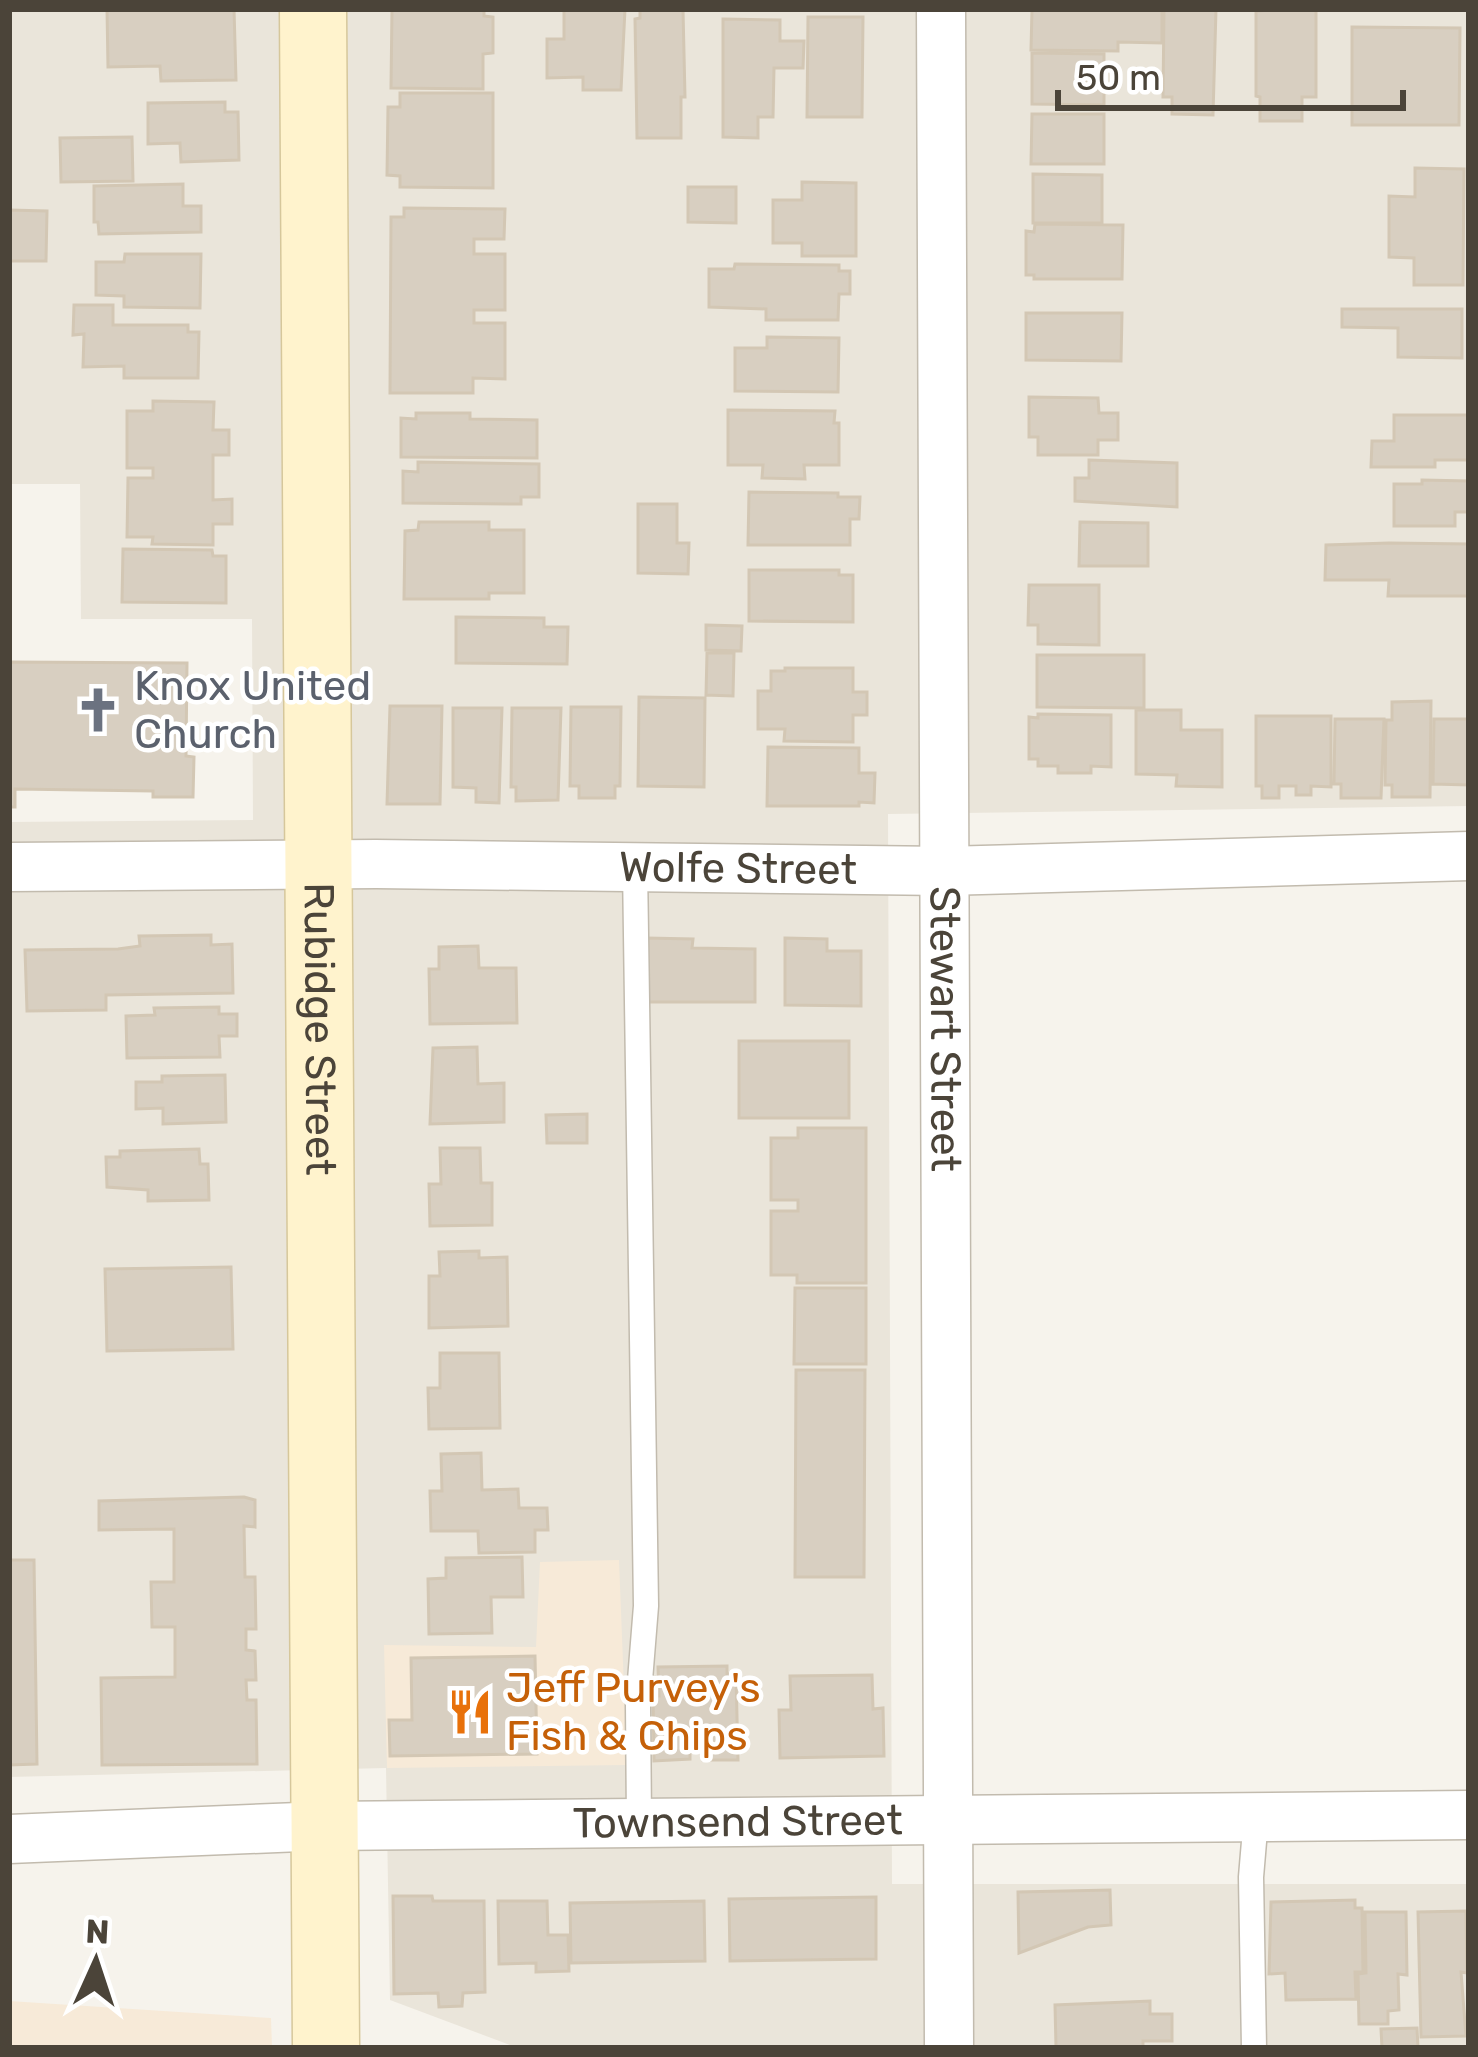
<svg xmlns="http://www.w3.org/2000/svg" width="1478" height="2057" font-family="Rubik,sans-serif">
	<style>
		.residential { fill: #eae5da }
		.commercial { fill: #f7ead8 }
		.building { fill: #d8cfc1; stroke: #d3c7b4; stroke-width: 3 }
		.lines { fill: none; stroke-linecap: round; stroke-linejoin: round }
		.lane-casing { stroke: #c2bbae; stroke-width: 27 }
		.street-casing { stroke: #c2bbae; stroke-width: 51 }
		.secondary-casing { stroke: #d6c79b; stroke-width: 69 }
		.lane { stroke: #fff; stroke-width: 24 }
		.street { stroke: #fff; stroke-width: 48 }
		.secondary { stroke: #fff3cd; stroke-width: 66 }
		.labels { text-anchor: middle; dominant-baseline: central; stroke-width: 9; stroke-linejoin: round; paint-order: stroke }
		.worship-label { font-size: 42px; fill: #5b616d; stroke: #fff; text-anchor: start }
		.street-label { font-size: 42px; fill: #4b4439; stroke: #fff }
		.food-label { font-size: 42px; fill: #c56008; stroke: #fff; text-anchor: start }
	</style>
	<rect width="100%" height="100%" fill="#f6f3ec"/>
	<!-- residential -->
	<path class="residential" d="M9,9H1469V806L888,814L892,1884H1469V2048H518L390,2000L386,1768L9,1777V822L253,820L252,619H81L80,484H9Z"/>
	<!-- commercial -->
	<path class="commercial" d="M619,1560L627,1765L387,1768L384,1645L536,1647L540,1562Z
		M9,2001L271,2018L272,2048H9Z"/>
	<!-- building -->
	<path class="building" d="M107,9H234L236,80L161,81L160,66L108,67Z
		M392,9H484V16L493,17V53L483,54V89L391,88Z
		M564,9H625L621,90H583V77L547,78V39H564Z
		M1032,9H1162V43L1118,42V51L1031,50Z
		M1164,9H1216L1213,115L1172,114V97H1163Z
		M1291,9H1316V97H1302V121H1260V97L1256,96V11Z
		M640,10H683L685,97H681V138H637L635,19L640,18Z
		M808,17H863L862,117H807Z
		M723,19L780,20V41H804L803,68H774L773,117H758V138L723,137Z
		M1352,27L1460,28L1459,125H1352Z
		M1032,53L1104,54V105L1032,104Z
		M400,93H493V188L400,187V176L387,175L388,107H400Z
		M225,102V112H238L239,160L181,162L180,143L148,144V103Z
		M1032,114H1104V164H1031Z
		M132,137L133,181L61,182L60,138Z
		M1415,168L1464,169L1463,285H1414V258L1389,257V196L1415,197Z
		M1033,174L1102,175V223H1033Z
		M802,182L856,183V256H802V243H773V200H802Z
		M183,184V206H201V232L99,234L98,222H94V186Z
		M688,187H736V223L688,222Z
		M404,208L505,209L504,239H474V254H505V310H474V323H505V379L473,378V393H390L391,217H404Z
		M9,210L47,211L46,261H9Z
		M1035,224L1123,225L1122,279H1034V275H1026V231L1034,232Z
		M125,254H201L200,308L124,307V296L96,295V262H124Z
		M735,264L839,265V271H850V294H839L838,320H766V309L709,307V269H734Z
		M74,305H113V325H188V332H199L198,378H124V366L83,367L84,334L73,335Z
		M1342,309H1462V358L1398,357V328L1342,327Z
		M1026,313H1122L1121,361L1026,360Z
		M767,337L839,338L838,392L735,391V348H767Z
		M1029,397L1098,398L1099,413H1118V440H1098V455H1038V437H1029Z
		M153,401L214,402L213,430H229V455H213V500L232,499V524H213V545L152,544L153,537H127L128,478H153V468H127V411H153Z
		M728,410L835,411L834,423H839V465H804L805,479L762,478L763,465H728Z
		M416,413H470V419L537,420V458L401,457V418L416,419Z
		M1394,415H1469V460H1435V467H1371L1372,441H1394Z
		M1089,460L1177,463V507L1075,501V478H1089Z
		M418,462L539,464V497H521V504L403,503V471L418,472Z
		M1422,480L1469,481V512H1455V526H1394V484H1422Z
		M749,492L838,493V497H860L859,519H850V545H748Z
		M638,504H677V543H689L688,574L638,573Z
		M419,522H489V530H524V593H489V599H404L405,531L418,530Z
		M1080,522L1148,523V566H1079Z
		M1389,543L1469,544V596H1388L1389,580H1325L1326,545Z
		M123,549L212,550L213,556H226V603L122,602Z
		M749,570H839V575H853V622L749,621Z
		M1029,585H1099V645L1038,644V625H1028Z
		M456,617L544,618V627H568L567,664L456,663Z
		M706,625L742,626L741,651L706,650Z
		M707,653H734L733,696L706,695Z
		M1037,655H1144V708L1037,707Z
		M9,662L187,663L186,756L194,757L193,797H153V791L15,789V807H9Z
		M785,668H853V692H867V715H853V742L784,741L785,729H758V691H771V671H785Z
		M639,697L705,698L704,787L638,786Z
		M1431,701L1430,797H1392V785H1385L1386,720H1392V702Z
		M390,706H442L440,804H387Z
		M571,707H621L620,786H615V798H579V786H570Z
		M453,708H502L499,803L476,802V788L453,787Z
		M512,708H561L558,800L516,801V787H511Z
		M1136,710H1181V730H1222V787L1176,786L1177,775L1136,774Z
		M1038,714L1111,715V767L1091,766V773H1058V766H1038V759H1029V717L1038,718Z
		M1256,716H1331V787L1311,786V795H1296V786H1279V798H1262V786H1256Z
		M1335,719H1384L1381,798H1341V784H1334Z
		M1434,719H1469V785L1433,784Z
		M768,747L859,748V773H875L874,803L859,802V806H767Z
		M211,935V945L232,944L233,993L106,995V1010L27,1011L25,950L118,949L140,946L139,936Z
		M646,938L693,939L692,948L755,949V1002H646Z
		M785,938L827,939V951H861V1006L785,1005Z
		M478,946L479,968H516L517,1023L430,1024L429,969H439V947Z
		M219,1007V1014H237V1036H219L220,1057L127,1058L126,1016L155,1015L154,1008Z
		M739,1041H849V1118H739Z
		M477,1047L478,1084L504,1083V1122L430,1124L433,1048Z
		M225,1075L226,1122L163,1124V1108L136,1109V1082H162V1076Z
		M587,1114V1143H547L546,1115Z
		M798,1128H866V1283H797V1275H771V1211H798V1200H771V1138H798Z
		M440,1148H480L481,1183H492V1225L430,1226L429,1184H441Z
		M199,1149L200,1164H208L209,1200L148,1201V1190L107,1187L106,1157H120V1151Z
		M479,1251V1258L507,1257L508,1326L429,1328V1276H440L439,1252Z
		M231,1267L233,1349L107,1351L105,1269Z
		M795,1288H866V1364H794Z
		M440,1353H499L500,1428L429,1429L428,1388H440Z
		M796,1370H865L864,1577H795Z
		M481,1453L482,1490L518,1489L519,1508H547L548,1530H535V1552L479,1553L478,1531H431L430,1491H442L441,1454Z
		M244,1497L255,1500V1527L244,1526L245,1577H255L256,1629H246V1650L255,1651L256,1680H246L247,1700H256L257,1764L102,1765L101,1678L175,1677V1627H152L151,1582H174V1529L99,1530V1501Z
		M522,1557L523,1597H491L492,1633L429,1634L428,1579L446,1578V1558Z
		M9,1560H34L37,1764L9,1765Z
		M535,1656L537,1754L390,1756L389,1720H412L411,1658Z
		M727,1666V1674H736L738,1760H703V1748H690V1759L654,1761L653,1696H659L658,1667Z
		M872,1675L873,1709L883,1708L884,1756L780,1758L779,1710H791L790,1676Z
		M1110,1890L1111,1925L1088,1927L1019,1953L1018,1892Z
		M393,1896H432L433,1901H484L485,1992L463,1993L462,2006L439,2007L438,1993L394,1994Z
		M876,1897V1959L730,1961L729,1899Z
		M1355,1900V1908H1362L1363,1972H1355L1356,1999L1286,2000L1285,1973L1269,1974L1271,1902Z
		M498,1901H547L548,1935H568L569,1971L536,1972V1963L499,1964Z
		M704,1901L705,1961L571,1963L570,1903Z
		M1466,1911L1467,1973L1461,1972L1466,2036L1421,2037L1418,1912Z
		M1365,1912H1406L1407,1975L1398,1974L1399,2010L1388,2011V2024H1359L1358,1974L1366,1973Z
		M1150,2001V2014H1172V2041H1143V2048L1056,2047L1055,2005Z
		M1417,2028L1418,2048H1382L1381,2029Z"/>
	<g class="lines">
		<!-- lane casing -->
		<g class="lane-casing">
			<path id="lane" d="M635,867L646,1606L638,1705L639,1823
				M1254,2048L1251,1877L1256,1818"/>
		</g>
		<!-- street casing -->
		<g class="street-casing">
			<g id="street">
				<path id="s1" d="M941,9L949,2048"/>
				<path id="s2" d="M9,867L376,864L945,871L1469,856"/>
				<path id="s3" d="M9,1839L324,1826L1469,1815"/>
			</g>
		</g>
		<!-- secondary casing -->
		<g class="secondary-casing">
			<g id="secondary">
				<path id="s4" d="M313,9L326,2048"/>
			</g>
		</g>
		<!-- lane -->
		<use href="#lane" class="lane"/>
		<!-- street -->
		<use href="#street" class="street"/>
		<!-- secondary -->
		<use href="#secondary" class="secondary"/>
	</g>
	<!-- icons -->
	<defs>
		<g id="church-bare" transform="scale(3.6)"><path d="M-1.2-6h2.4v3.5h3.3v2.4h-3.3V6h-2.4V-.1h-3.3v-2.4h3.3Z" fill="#6b7280" stroke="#fff" stroke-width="2.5" paint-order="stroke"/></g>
		<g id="restaurant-bare" transform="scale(3.6)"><path d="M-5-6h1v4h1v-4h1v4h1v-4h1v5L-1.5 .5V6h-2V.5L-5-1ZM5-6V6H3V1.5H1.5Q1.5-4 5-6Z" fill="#e8710a" stroke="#fff" stroke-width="2.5" paint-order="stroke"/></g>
	</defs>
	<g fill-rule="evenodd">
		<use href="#church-bare" x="98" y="710"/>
		<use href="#restaurant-bare" x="470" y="1712"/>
	</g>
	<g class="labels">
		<!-- worship labels -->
		<g class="worship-label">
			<text x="134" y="686">Knox United<tspan x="134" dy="48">Church</tspan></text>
		</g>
		<!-- street labels -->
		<g class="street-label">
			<text stroke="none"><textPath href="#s2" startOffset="729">Wolfe Street</textPath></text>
			<text stroke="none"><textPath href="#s4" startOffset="1020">Rubidge Street</textPath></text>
			<text stroke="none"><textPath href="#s1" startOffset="1020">Stewart Street</textPath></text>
			<text stroke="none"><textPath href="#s3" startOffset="729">Townsend Street</textPath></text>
		</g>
		<!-- food labels -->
		<g class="food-label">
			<text x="506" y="1688">Jeff Purvey's<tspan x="506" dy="48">Fish &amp; Chips</tspan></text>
		</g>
	</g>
	<!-- border -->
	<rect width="1478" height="2057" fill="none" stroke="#4b4439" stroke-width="24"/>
	<!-- north arrow -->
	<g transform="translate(96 1961) rotate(3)" stroke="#ffffff" stroke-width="9" paint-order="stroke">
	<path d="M0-9L21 45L0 30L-21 45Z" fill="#4b4439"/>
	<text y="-18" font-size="33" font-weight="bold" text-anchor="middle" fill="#4b4439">N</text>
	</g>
	<!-- scale -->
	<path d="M1058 90v18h345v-18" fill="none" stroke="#4b4439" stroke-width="6"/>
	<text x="1076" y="90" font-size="36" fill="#4b4439" stroke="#ffffff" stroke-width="9" paint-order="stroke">50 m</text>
</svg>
